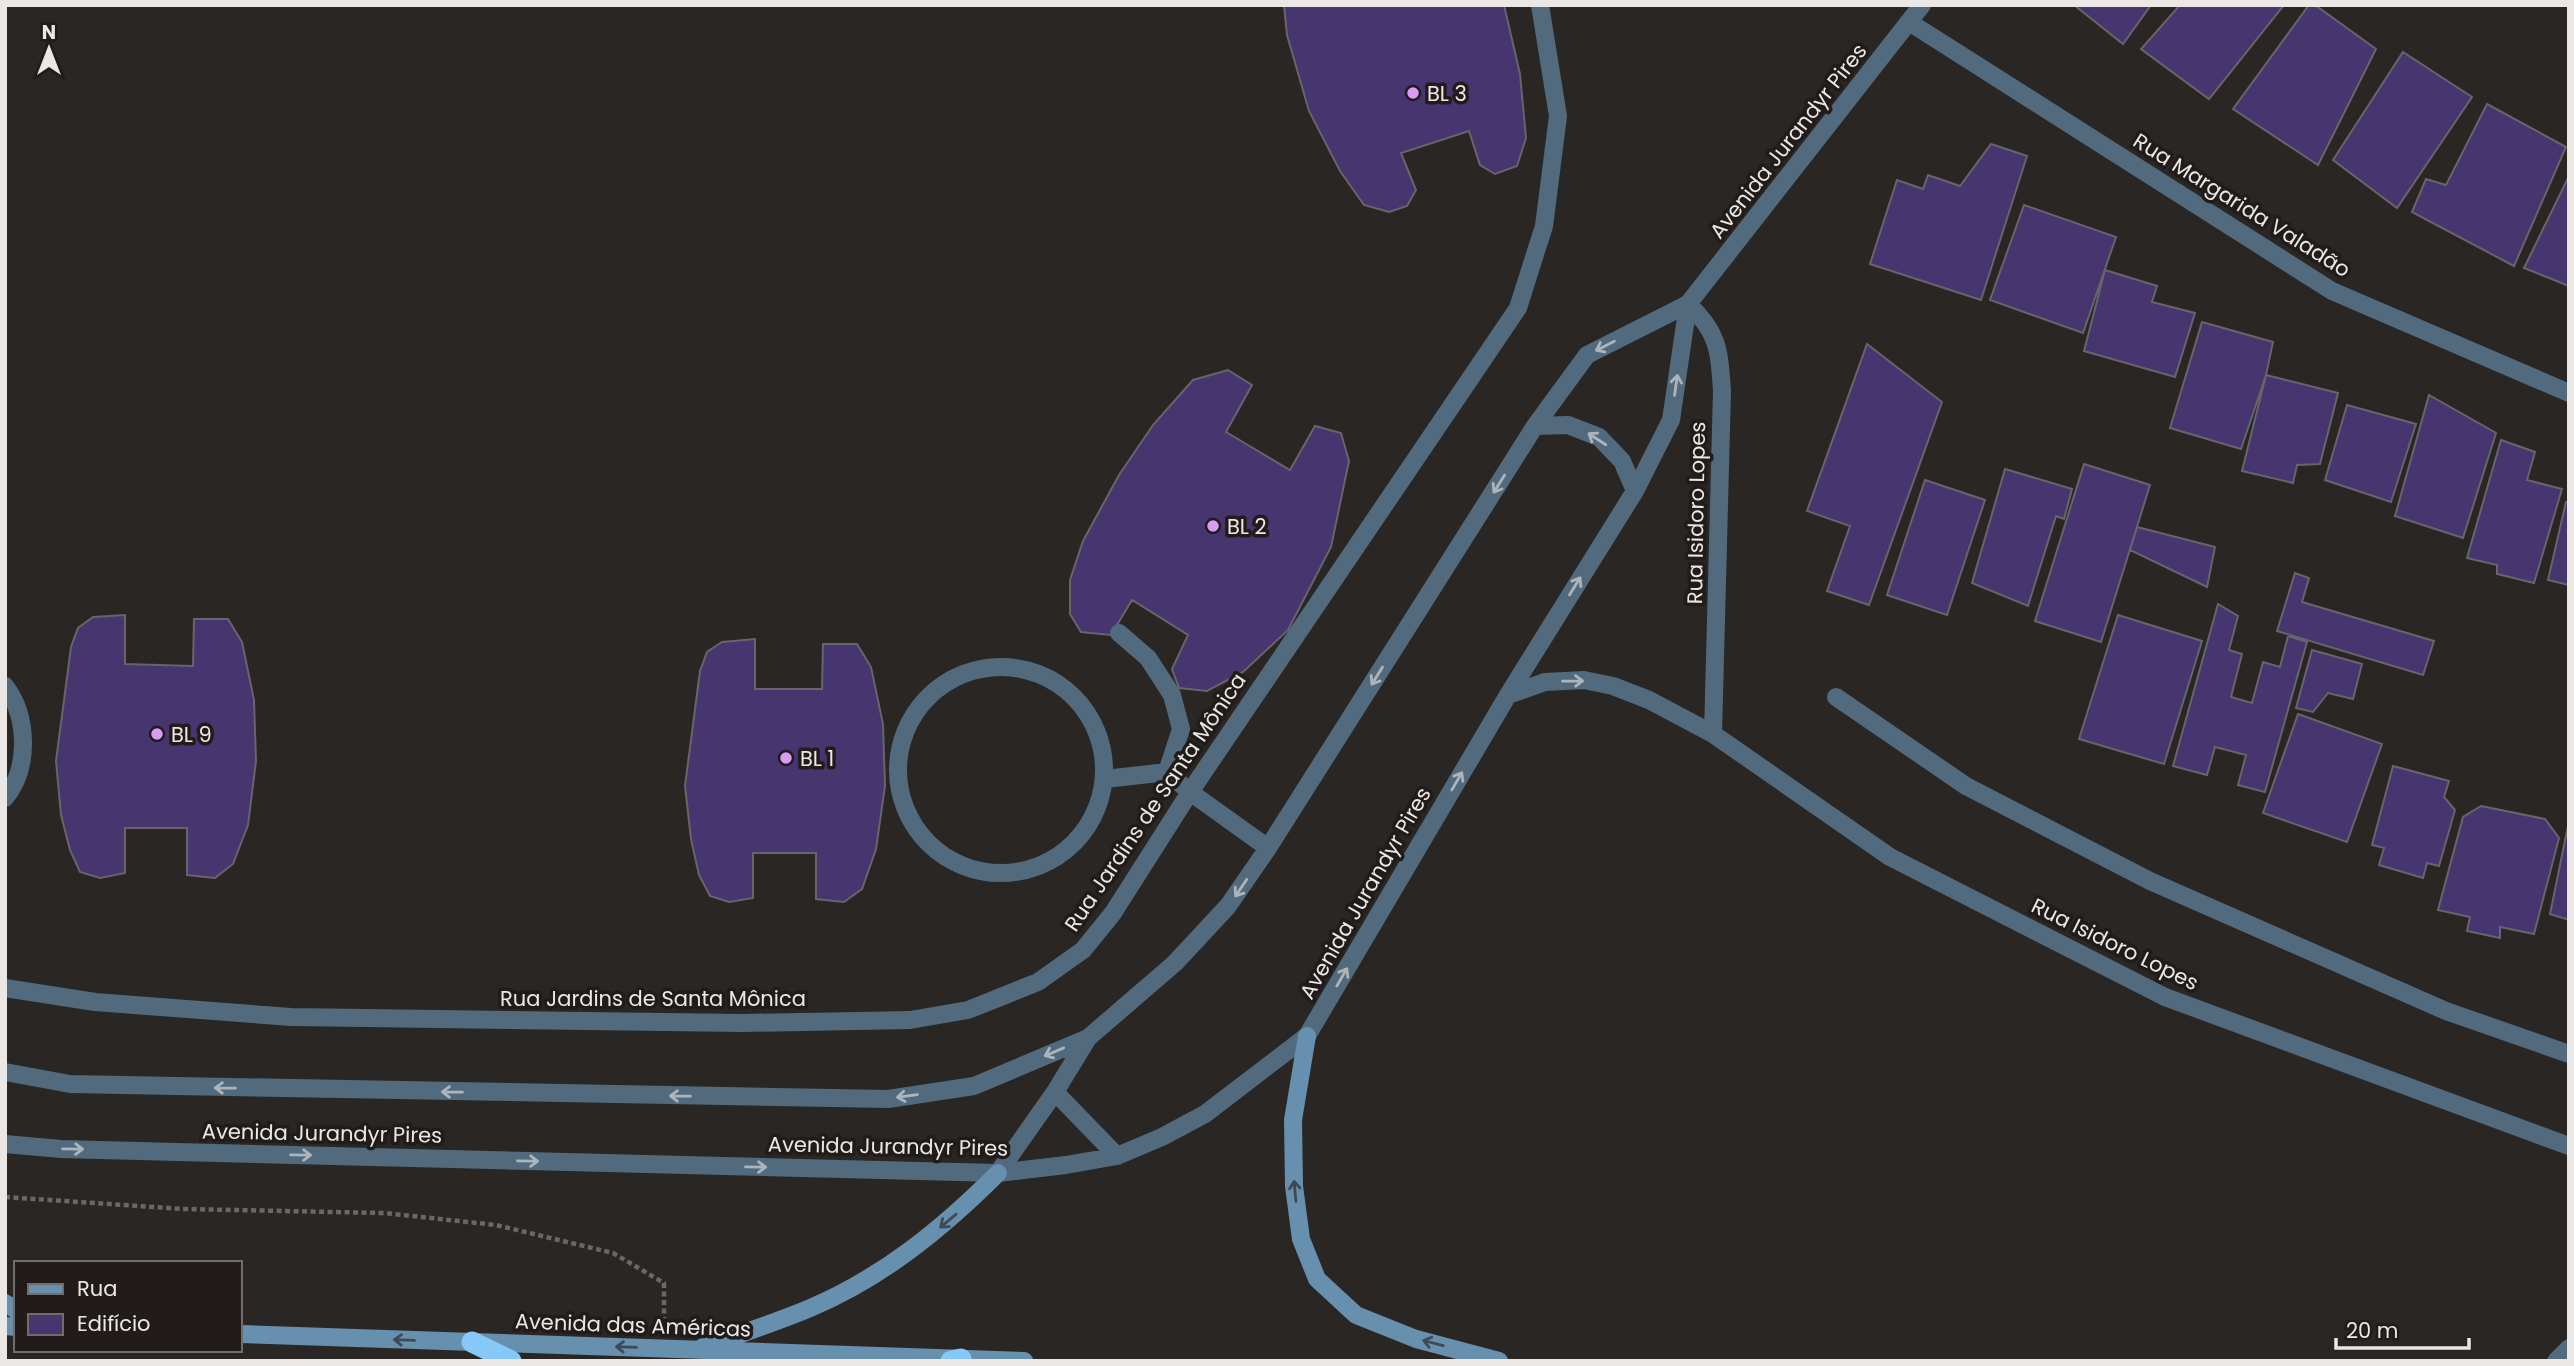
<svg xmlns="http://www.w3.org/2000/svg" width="2574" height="1366" font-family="Poppins,sans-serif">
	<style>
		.building { fill: #46356e; stroke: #66656b; stroke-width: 2 }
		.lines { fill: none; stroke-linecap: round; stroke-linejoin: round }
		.path { stroke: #6b6764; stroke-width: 4.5; stroke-dasharray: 5 3.5; stroke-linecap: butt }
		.street { stroke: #516a7d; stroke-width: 18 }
		.secondary { stroke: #6790ae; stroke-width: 18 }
		.highway { stroke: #86c8f7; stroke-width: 21 }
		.oneway { stroke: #adb5bb }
		.oneway2 { stroke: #3d4a55 }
		.poi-dot { fill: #da9af6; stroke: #211c1a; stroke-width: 2.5 }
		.labels { text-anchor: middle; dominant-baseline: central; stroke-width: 7; stroke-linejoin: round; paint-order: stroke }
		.poi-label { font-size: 21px; fill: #eae7e5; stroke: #211c1a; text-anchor: start }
		.street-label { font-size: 21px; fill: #eae7e5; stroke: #211c1a }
	</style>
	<rect width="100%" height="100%" fill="#2a2623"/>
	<!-- building -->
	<path class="building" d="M1284,5H1504L1520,74L1526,138L1517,166L1495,174L1480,165L1469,131L1401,153L1416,190L1407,206L1389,212L1364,205L1340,171L1309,111L1287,35Z
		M2074,5H2151L2123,44Z
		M2180,5H2284L2209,99L2141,49Z
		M2309,5H2315L2376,49L2318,165L2233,109Z
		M2403,52L2472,97L2397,208L2333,160Z
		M2487,104L2566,147L2514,266L2412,212L2426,179L2446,185Z
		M1991,144L2027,156L1981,300L1870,264L1897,180L1923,189L1928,175L1960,186Z
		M2569,176V286L2524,268Z
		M2024,205L2116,237L2083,333L1990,300Z
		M2105,270L2157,286L2152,302L2195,313L2175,377L2084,351Z
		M2202,322L2273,342L2266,375L2241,449L2170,428Z
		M1867,344L1942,402L1869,605L1827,591L1850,526L1807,511Z
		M1228,370L1252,385L1226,432L1290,470L1315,426L1341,433L1349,461L1331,547L1288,630L1243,672L1207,691L1179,688L1172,669L1188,635L1132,600L1111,635L1081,632L1070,614V580L1083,541L1119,475L1153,425L1193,380Z
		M2266,375L2338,393L2320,464L2297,465L2293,483L2242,471Z
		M2429,395L2496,433L2463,538L2395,516Z
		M2347,405L2416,424L2391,502L2325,480Z
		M2501,440L2535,452L2527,480L2562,489L2534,583L2497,574V565L2467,558Z
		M2084,464L2150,485L2101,642L2035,621Z
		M2005,469L2072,489L2064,519L2056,516L2028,606L1972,583Z
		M1925,480L1985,500L1947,615L1887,595Z
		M2566,502L2569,503V585L2548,580Z
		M2137,527L2215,547L2207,587L2130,550Z
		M2295,573L2309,578L2302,602L2434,641L2423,675L2277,631Z
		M2218,604L2238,616L2229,650L2242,654L2231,697L2252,703L2263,662L2280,667L2288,636L2307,642L2265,792L2238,785L2246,755L2215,747L2207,775L2173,766Z
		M125,615V664L193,666L194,619H228L242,642L254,700L256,761L248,825L233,864L215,878L187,875V828H125V873L100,878L80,872L70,850L61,815L56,761L71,647L78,628L93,617Z
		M2118,615L2202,641L2164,764L2079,739Z
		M755,639V689H822L823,644H857L871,667L883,724L885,786L876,849L862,889L844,902L816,899V853H753V898L729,902L710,896L699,875L691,839L685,786L700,671L707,652L722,642Z
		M2312,650L2362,664L2353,699L2328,693L2313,712L2296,708Z
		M2298,714L2382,744L2347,842L2263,813Z
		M2393,766L2449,781L2444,797L2455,810L2439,866L2427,863L2423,878L2379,865L2384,848L2372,845Z
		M2481,806L2545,819L2559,838L2534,934L2500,927V938L2467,931L2470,917L2438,910L2463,817Z
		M2569,821V920L2550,914Z"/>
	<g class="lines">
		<!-- path -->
		<path class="path" d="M5,1197L183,1209L384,1213L496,1225L613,1253L664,1283V1318"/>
		<!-- street -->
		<path class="street" d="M1909,22L2332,291L2569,393
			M1688,304C1719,333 1719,350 1722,391L1713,734
			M1535,426L1568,425L1599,437L1622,461L1635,491
			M898 770a103 103 0 1 1 206 0a103 103 0 1 1-206 0Z
			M5,686C28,716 30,768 5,798
			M1508,695L1545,682L1584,680L1613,686L1649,700L1713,734L1890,857L2165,997L2569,1146
			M1836,697L1966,786L2150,881L2446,1011L2569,1054
			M1167,772L1190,792L1268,848
			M1105,779L1167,772L1181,729L1172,695L1148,658L1119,633
			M5,988L95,1002L291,1017L743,1023L910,1020L968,1010L1038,982L1083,950L1113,913L1190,792L1518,308L1544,226L1558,116L1540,5
			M5,1072L70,1084L888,1099L974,1086L1088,1038L1175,963L1228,906L1268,848L1535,426L1587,355L1688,304L1922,5
			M1055,1092L1117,1156
			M5,1144L61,1149L998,1173L1066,1165L1117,1156L1162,1137L1205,1114L1307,1036L1508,695L1635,491L1671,420L1688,304
			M998,1173L1055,1092L1088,1038
			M2556,1361L2569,1348"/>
		<!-- secondary -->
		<path class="secondary" d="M1307,1036L1293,1120L1294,1186L1301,1239L1317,1279L1356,1315L1416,1339L1499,1361
			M5,1303L16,1310
			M5,1326L16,1327
			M240,1334L1024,1361
			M703,1347C738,1335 774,1323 808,1309C882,1278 942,1229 998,1173"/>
		<!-- highway -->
		<path class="highway" d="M472,1342L511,1361
			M951,1361L961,1359"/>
	</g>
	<!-- one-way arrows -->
	<defs><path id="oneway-shaft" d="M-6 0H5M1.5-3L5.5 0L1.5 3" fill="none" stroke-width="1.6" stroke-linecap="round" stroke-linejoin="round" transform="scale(1.75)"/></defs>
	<g class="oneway">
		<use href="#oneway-shaft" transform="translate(1605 346) rotate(153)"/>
		<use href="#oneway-shaft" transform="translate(1676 385) rotate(-82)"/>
		<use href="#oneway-shaft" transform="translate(1597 439) rotate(-147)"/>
		<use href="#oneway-shaft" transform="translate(1499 484) rotate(122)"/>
		<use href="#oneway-shaft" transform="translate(1575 586) rotate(-58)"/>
		<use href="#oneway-shaft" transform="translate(1377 676) rotate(122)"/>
		<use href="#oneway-shaft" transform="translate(1573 681) rotate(-1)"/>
		<use href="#oneway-shaft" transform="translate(1457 781) rotate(-60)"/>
		<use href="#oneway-shaft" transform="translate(1241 888) rotate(124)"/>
		<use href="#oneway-shaft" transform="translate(1342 977) rotate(-60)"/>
		<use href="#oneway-shaft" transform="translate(1054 1052) rotate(157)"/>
		<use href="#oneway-shaft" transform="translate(225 1088) rotate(-179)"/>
		<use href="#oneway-shaft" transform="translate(452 1092) rotate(-179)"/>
		<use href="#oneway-shaft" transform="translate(680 1096) rotate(-179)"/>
		<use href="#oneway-shaft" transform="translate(907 1096) rotate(172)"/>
		<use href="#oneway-shaft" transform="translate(73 1149) rotate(1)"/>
		<use href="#oneway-shaft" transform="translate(301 1155) rotate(1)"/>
		<use href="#oneway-shaft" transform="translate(528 1161) rotate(1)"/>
		<use href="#oneway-shaft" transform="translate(756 1167) rotate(1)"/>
	</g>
	<g class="oneway2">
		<use href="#oneway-shaft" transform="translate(1295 1191) rotate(-95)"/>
		<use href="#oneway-shaft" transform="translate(948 1221) rotate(140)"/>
		<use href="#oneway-shaft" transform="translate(404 1340) rotate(-178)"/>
		<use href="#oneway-shaft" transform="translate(1433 1343) rotate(-165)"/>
		<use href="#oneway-shaft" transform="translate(626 1347) rotate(-178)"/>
	</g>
	<!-- markers -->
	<g class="poi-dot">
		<circle cx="1413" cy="93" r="7"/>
		<circle cx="1213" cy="526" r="7"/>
		<circle cx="157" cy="734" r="7"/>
		<circle cx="786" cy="758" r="7"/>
	</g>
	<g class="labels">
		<!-- poi labels -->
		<g class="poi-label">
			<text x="1427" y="93">BL 3</text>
			<text x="1227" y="526">BL 2</text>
			<text x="171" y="734">BL 9</text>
			<text x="800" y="758">BL 1</text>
		</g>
		<!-- street labels -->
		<g class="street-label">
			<text transform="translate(1788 141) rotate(-52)">Avenida Jurandyr Pires</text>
			<text transform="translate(2242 205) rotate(32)">Rua Margarida Valadão</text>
			<text transform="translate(1696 513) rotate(-89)">Rua Isidoro Lopes</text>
			<text transform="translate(1155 802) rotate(-56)">Rua Jardins de Santa Mônica</text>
			<text transform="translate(1365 893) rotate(-60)">Avenida Jurandyr Pires</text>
			<text transform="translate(2115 944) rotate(26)">Rua Isidoro Lopes</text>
			<text x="653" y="998">Rua Jardins de Santa Mônica</text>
			<text transform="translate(322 1133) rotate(1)">Avenida Jurandyr Pires</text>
			<text transform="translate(888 1146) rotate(1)">Avenida Jurandyr Pires</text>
			<text transform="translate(633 1325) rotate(2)">Avenida das Américas</text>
		</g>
	</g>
	<!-- border -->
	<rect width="2574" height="1366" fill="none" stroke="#eae7e5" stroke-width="14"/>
	<!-- legend -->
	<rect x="14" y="1261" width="228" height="91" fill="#211c1a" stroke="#716d6b" stroke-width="2"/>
	<rect x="28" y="1284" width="35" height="10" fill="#6790ae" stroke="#716d6b" stroke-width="2"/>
	<text x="77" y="1296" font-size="21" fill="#eae7e5">Rua</text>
	<rect x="28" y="1314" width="35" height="21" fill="#46356e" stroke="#716d6b" stroke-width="2"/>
	<text x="77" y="1331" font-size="21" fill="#eae7e5">Edifício</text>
	<!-- north arrow -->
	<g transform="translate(49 49)" stroke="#211c1a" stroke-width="5" paint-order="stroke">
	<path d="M0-5L12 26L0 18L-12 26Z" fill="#eae7e5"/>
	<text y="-10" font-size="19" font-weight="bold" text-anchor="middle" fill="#eae7e5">N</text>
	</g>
	<!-- scale -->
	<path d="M2336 1338v10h133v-10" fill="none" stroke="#eae7e5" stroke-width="3.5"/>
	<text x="2346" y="1338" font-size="21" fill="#eae7e5" stroke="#211c1a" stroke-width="5" paint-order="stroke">20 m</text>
</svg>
